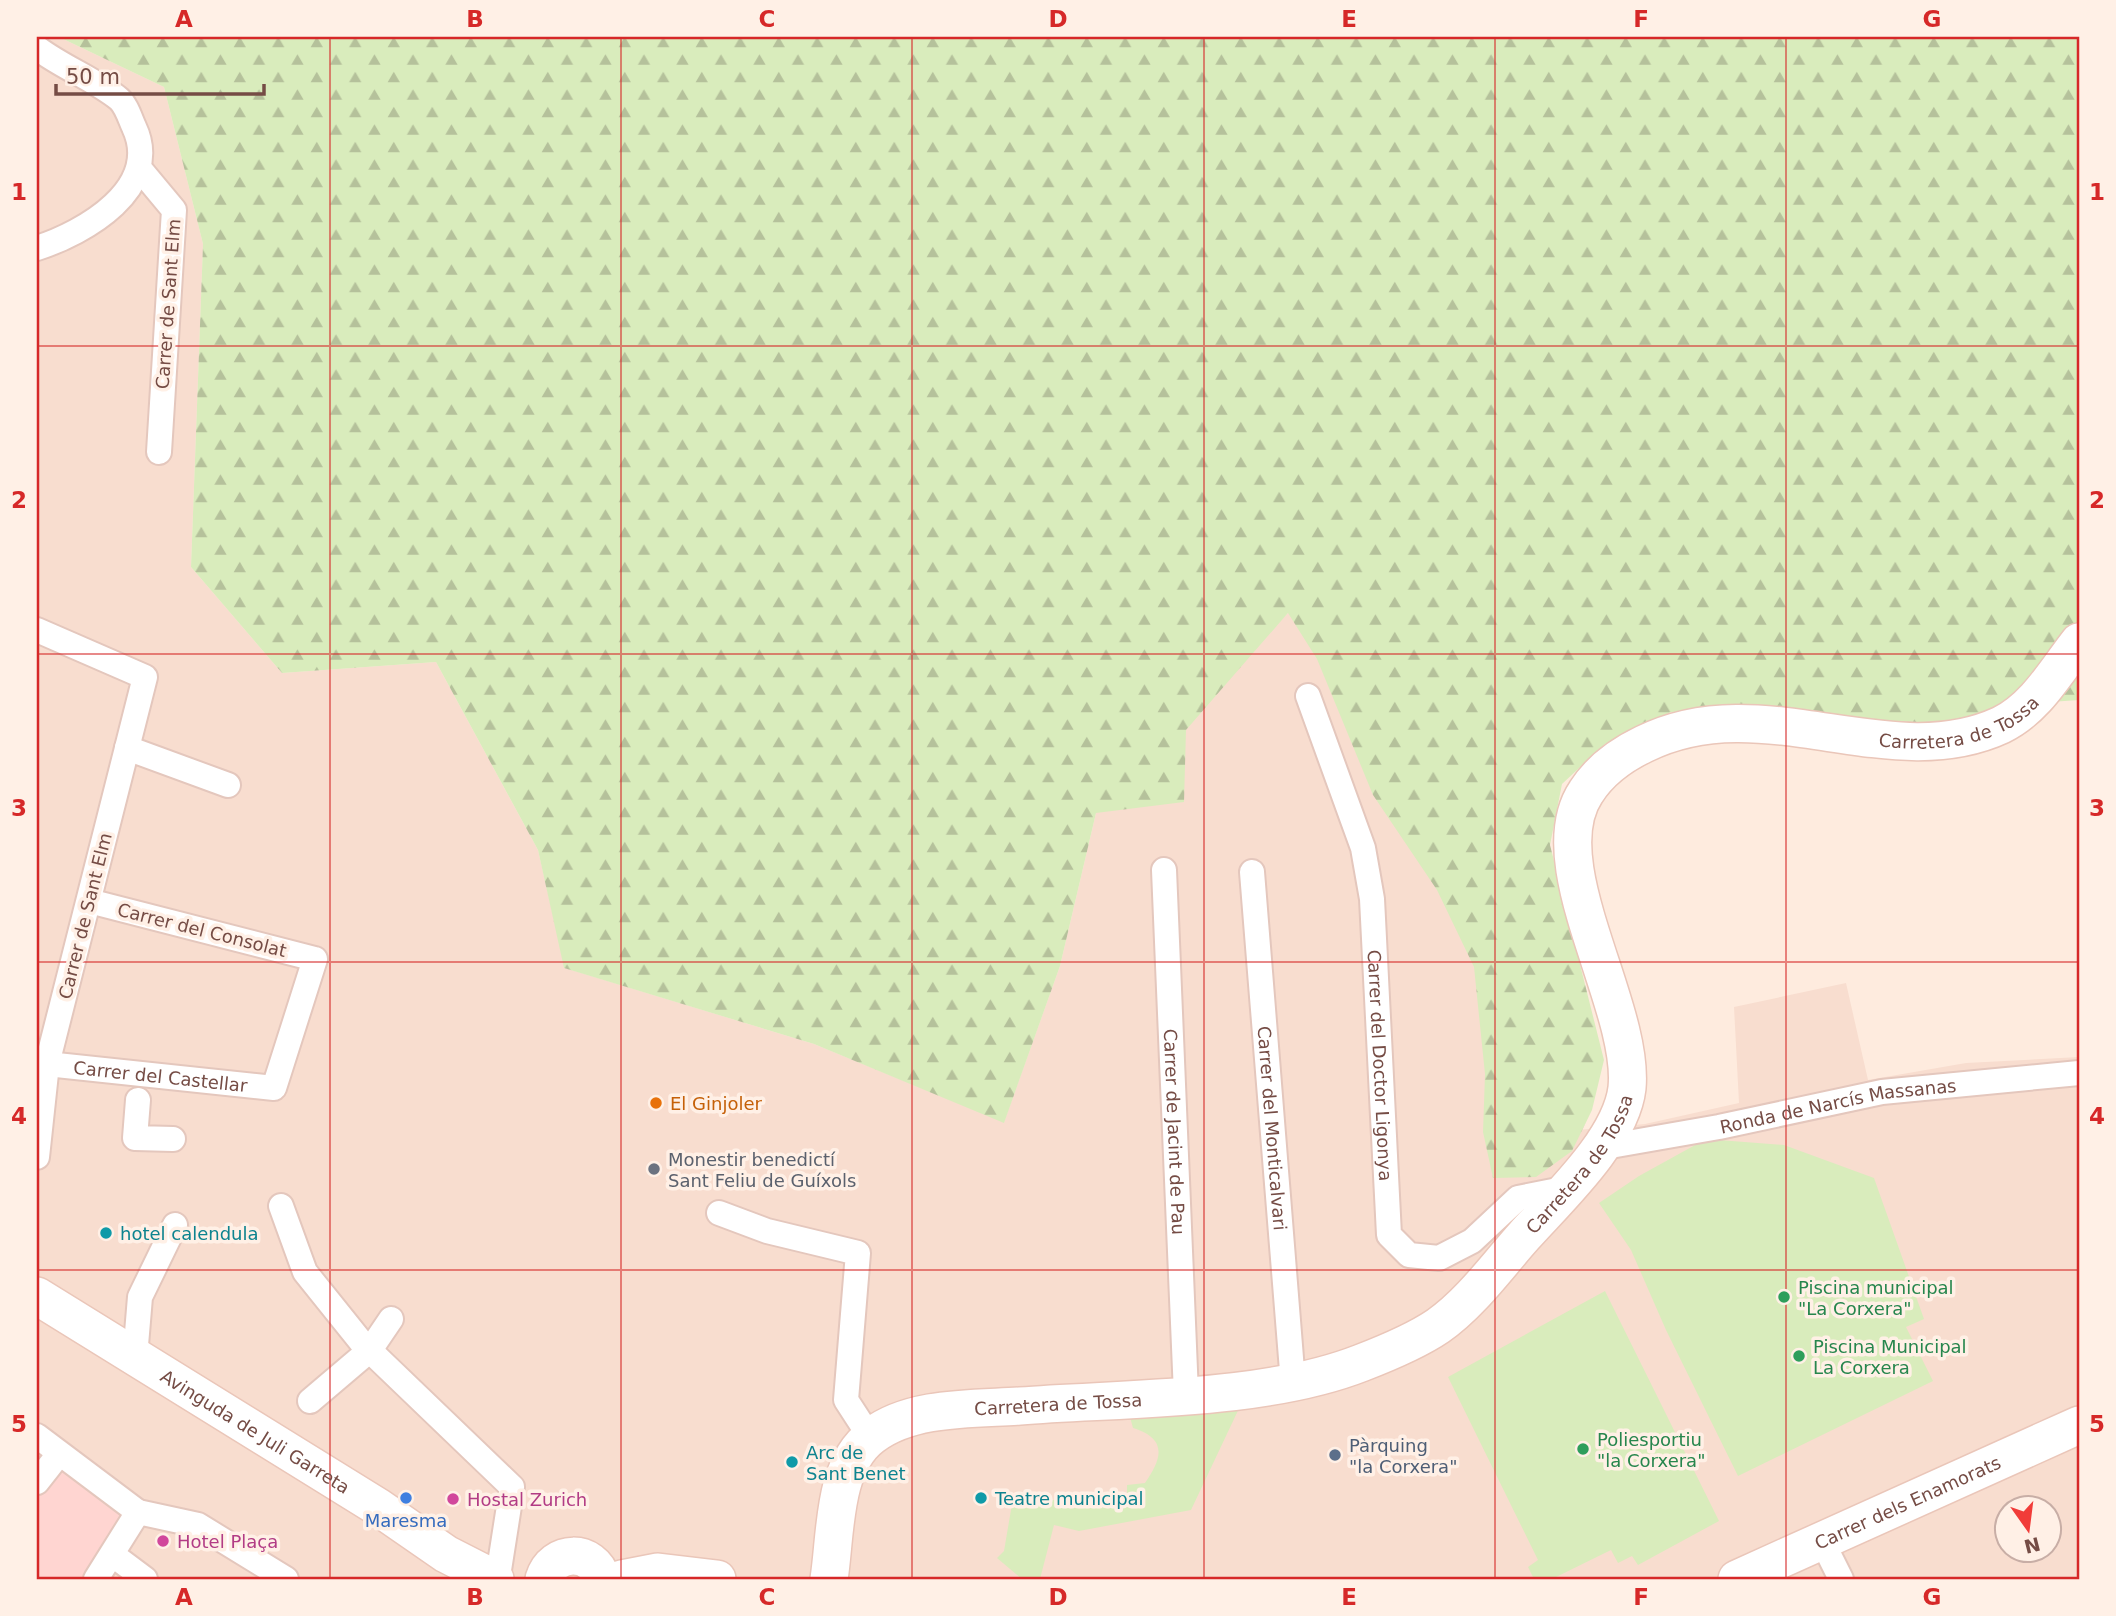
<svg xmlns="http://www.w3.org/2000/svg" width="2116" height="1616" font-family="'DejaVu Sans',sans-serif">
	<style>
		.residential { fill: #f8ddcf; fill-rule: evenodd }
		.commercial { fill: #ffd5d1 }
		.grass { fill: #d9ecbc }
		.forest { fill: url(#forest-firs) }
		.lines { fill: none; stroke-linecap: round; stroke-linejoin: round }
		.street-casing { stroke: #e4c7bd; stroke-width: 28 }
		.secondary-casing { stroke: #eac6b9; stroke-width: 40 }
		.street { stroke: #fff; stroke-width: 24 }
		.secondary { stroke: #fff; stroke-width: 37 }
		.grid { fill: none; stroke: #d62828; stroke-width: 2; stroke-opacity: 0.55 }
		.food-dot { fill: #e8710a; stroke: #fff0e6; stroke-width: 2.5 }
		.worship-dot { fill: #6b7280; stroke: #fff0e6; stroke-width: 2.5 }
		.culture-dot { fill: #0f9aa8; stroke: #fff0e6; stroke-width: 2.5 }
		.leisure-dot { fill: #2e9e5b; stroke: #fff0e6; stroke-width: 2.5 }
		.service-dot { fill: #5c6f8a; stroke: #fff0e6; stroke-width: 2.5 }
		.shop-dot { fill: #3f7fe0; stroke: #fff0e6; stroke-width: 2.5 }
		.hotel-dot { fill: #d1479c; stroke: #fff0e6; stroke-width: 2.5 }
		.labels { text-anchor: middle; dominant-baseline: central; stroke-width: 7; stroke-linejoin: round; paint-order: stroke }
		.street-label { font-size: 18px; fill: #754c45; stroke: #fff0e6 }
		.food-label { font-size: 18px; fill: #c56008; stroke: #fff0e6; text-anchor: start }
		.worship-label { font-size: 18px; fill: #5b616d; stroke: #fff0e6; text-anchor: start }
		.culture-label { font-size: 18px; fill: #0d838f; stroke: #fff0e6; text-anchor: start }
		.leisure-label { font-size: 18px; fill: #27864d; stroke: #fff0e6; text-anchor: start }
		.service-label { font-size: 18px; fill: #4e5e75; stroke: #fff0e6; text-anchor: start }
		.hotel-label { font-size: 18px; fill: #b23c85; stroke: #fff0e6; text-anchor: start }
		.shop-label { font-size: 18px; fill: #366cbe; stroke: #fff0e6 }
		.neatline { fill: none; stroke: #d62828; stroke-width: 2.5 }
		.grid-label { font-size: 23px; text-anchor: middle; font-weight: bold; fill: #d62828 }
	</style>
	<defs>
		<pattern id="forest-firs" width="22" height="20" patternUnits="userSpaceOnUse" patternTransform="scale(1.75)"><rect width="22" height="20" fill="#d9ecbc"/><path d="M5 1l3.5 6h-7zM16 11l3.5 6h-7z" fill="#b5c19b"/></pattern>
	</defs>
	<rect width="100%" height="100%" fill="#feebde"/>
	<!-- residential -->
	<path class="residential" d="M37,37H59L164,87L203,244L191,567L282,673L436,662L538,850L565,968L814,1044L1004,1122L1060,966L1096,813L1289,612L1454,873L1522,1135L1645,1124L1739,1103L1734,1007L1846,983L1868,1080L1966,1063L2079,1057V1579H37ZM2008,1508H2050V1550H2008Z"/>
	<!-- commercial -->
	<path class="commercial" d="M58,1469L126,1520L87,1579H37V1496Z"/>
	<!-- grass -->
	<path class="grass" d="M1706,1139L1784,1145L1874,1178L1924,1319L1906,1327L1933,1381L1738,1476L1666,1330L1631,1250L1599,1203L1639,1176Z
		M1605,1291L1719,1521L1638,1565L1632,1556L1618,1563L1611,1550L1552,1579H1534L1528,1567L1538,1560L1448,1377Z
		M1243,1400L1191,1510L1079,1531L1054,1525L1040,1579H1022L997,1558L1004,1551L1012,1504L1127,1493V1485L1145,1483C1162,1458 1168,1439 1133,1428L1128,1410Z"/>
	<!-- forest -->
	<path class="forest" d="M59,37H2079V700L2050,702L1926,727L1859,724L1785,709L1671,712L1605,744L1562,784L1550,845L1604,1060L1592,1110L1572,1151L1536,1177L1493,1178L1483,1132L1485,1074L1474,967L1437,890L1373,795L1317,659L1288,613L1186,730L1184,802L1096,813L1060,966L1004,1123L814,1044L564,968L538,850L436,662L282,673L191,567L203,244L164,87Z"/>
	<g class="lines">
		<!-- street casing -->
		<g class="street-casing">
			<g id="street">
				<path d="M37,48C62,67 94,79 119,99C126,105 130,118 134,127C163,188 84,233 37,248"/>
				<path d="M139,168L174,210L159,452"/>
				<path d="M37,630L145,677L47,1064L37,1157"/>
				<path id="s1" d="M1308,696L1363,848L1372,899L1389,1235L1409,1255L1439,1258L1472,1241L1518,1198L1568,1188"/>
				<path d="M127,748L228,785"/>
				<path id="s2" d="M1164,870L1186,1394"/>
				<path id="s3" d="M1252,872L1293,1383"/>
				<path id="s4" d="M47,1064L274,1088L315,959L89,901"/>
				<path d="M138,1100L135,1138L173,1139"/>
				<path id="s5" d="M1599,1148L1719,1127L1882,1092L2079,1073"/>
				<path d="M281,1206L305,1272L362,1343L512,1487L499,1570"/>
				<path d="M719,1213L767,1231L858,1253L846,1400L870,1437"/>
				<path d="M135,1357L140,1297L175,1225"/>
				<path d="M310,1401L370,1350L391,1319"/>
				<path d="M37,1436L138,1512L96,1579"/>
				<path d="M37,1482L59,1454"/>
				<path d="M138,1512L198,1525L286,1579"/>
				<path d="M1821,1539L1841,1579"/>
				<path d="M113,1555L145,1579"/>
			</g>
		</g>
		<!-- secondary casing -->
		<g class="secondary-casing">
			<g id="secondary">
				<path id="s6" d="M37,1296L378,1507L446,1554L495,1579"/>
				<path d="M544,1579C553,1549 593,1548 602,1579"/>
				<path d="M622,1579L658,1572L717,1579"/>
				<path id="s7" d="M829,1579C836,1535 832,1466 872,1436C911,1406 973,1409 1020,1406C1125,1398 1264,1401 1361,1363C1387,1353 1416,1341 1438,1326C1471,1303 1498,1265 1524,1236C1558,1198 1621,1140 1627,1088C1635,1005 1538,863 1586,792C1600,770 1621,755 1644,744C1762,685 1889,777 2001,725C2036,708 2056,671 2079,642"/>
				<path id="s8" d="M1737,1579L2079,1425"/>
			</g>
		</g>
		<!-- street -->
		<use href="#street" class="street"/>
		<!-- secondary -->
		<use href="#secondary" class="secondary"/>
	</g>
	<!-- grid -->
	<path class="grid" d="M330,37V1579M621,37V1579M912,37V1579M1204,37V1579M1495,37V1579M1786,37V1579M37,346H2079M37,654H2079M37,962H2079M37,1270H2079"/>
	<!-- markers -->
	<circle class="food-dot" cx="656" cy="1103" r="7"/>
	<circle class="worship-dot" cx="654" cy="1169" r="7"/>
	<g class="culture-dot">
		<circle cx="106" cy="1233" r="7"/>
		<circle cx="792" cy="1462" r="7"/>
		<circle cx="981" cy="1498" r="7"/>
	</g>
	<g class="leisure-dot">
		<circle cx="1784" cy="1297" r="7"/>
		<circle cx="1799" cy="1356" r="7"/>
		<circle cx="1583" cy="1449" r="7"/>
	</g>
	<circle class="service-dot" cx="1335" cy="1455" r="7"/>
	<circle class="shop-dot" cx="406" cy="1498" r="7"/>
	<g class="hotel-dot">
		<circle cx="453" cy="1499" r="7"/>
		<circle cx="163" cy="1541" r="7"/>
	</g>
	<g class="labels">
		<!-- street labels -->
		<g class="street-label">
			<text transform="translate(168 304) rotate(-86)">Carrer de Sant Elm</text>
			<text stroke="none"><textPath href="#s7" startOffset="1750">Carretera de Tossa</textPath></text>
			<text transform="translate(85 916) rotate(-76)">Carrer de Sant Elm</text>
			<text transform="translate(202 930) rotate(14)">Carrer del Consolat</text>
			<text stroke="none"><textPath href="#s1" startOffset="380">Carrer del Doctor Ligonya</textPath></text>
			<text stroke="none"><textPath href="#s4" startOffset="114">Carrer del Castellar</textPath></text>
			<text stroke="none"><textPath href="#s5" startOffset="243">Ronda de Narcís Massanas</textPath></text>
			<text stroke="none"><textPath href="#s3" startOffset="257">Carrer del Monticalvari</textPath></text>
			<text stroke="none"><textPath href="#s2" startOffset="262">Carrer de Jacint de Pau</textPath></text>
			<text stroke="none"><textPath href="#s7" startOffset="954">Carretera de Tossa</textPath></text>
			<text stroke="none"><textPath href="#s7" startOffset="345">Carretera de Tossa</textPath></text>
			<text stroke="none"><textPath href="#s6" startOffset="257">Avinguda de Juli Garreta</textPath></text>
			<text stroke="none"><textPath href="#s8" startOffset="187">Carrer dels Enamorats</textPath></text>
		</g>
		<!-- food labels -->
		<g class="food-label">
			<text x="670" y="1103">El Ginjoler</text>
		</g>
		<!-- worship labels -->
		<g class="worship-label">
			<text x="668" y="1159">Monestir benedictí<tspan x="668" dy="21">Sant Feliu de Guíxols</tspan></text>
		</g>
		<!-- culture labels -->
		<g class="culture-label">
			<text x="120" y="1233">hotel calendula</text>
			<text x="806" y="1452">Arc de<tspan x="806" dy="21">Sant Benet</tspan></text>
			<text x="995" y="1498">Teatre municipal</text>
		</g>
		<!-- leisure labels -->
		<g class="leisure-label">
			<text x="1798" y="1287">Piscina municipal<tspan x="1798" dy="21">"La Corxera"</tspan></text>
			<text x="1813" y="1346">Piscina Municipal<tspan x="1813" dy="21">La Corxera</tspan></text>
			<text x="1597" y="1439">Poliesportiu<tspan x="1597" dy="21">"la Corxera"</tspan></text>
		</g>
		<!-- service labels -->
		<g class="service-label">
			<text x="1349" y="1445">Pàrquing<tspan x="1349" dy="21">"la Corxera"</tspan></text>
		</g>
		<!-- hotel labels -->
		<g class="hotel-label">
			<text x="467" y="1499">Hostal Zurich</text>
			<text x="177" y="1541">Hotel Plaça</text>
		</g>
		<!-- shop labels -->
		<g class="shop-label">
			<text x="406" y="1520">Maresma</text>
		</g>
	</g>
	<!-- border -->
	<rect width="2116" height="1616" fill="none" stroke="#fff0e6" stroke-width="77"/>
	<!-- north arrow -->
	<g transform="translate(2028 1529) rotate(166)"><circle r="33" fill="#fff0e6" stroke="#c8aea6" stroke-width="2"/>
	<path d="M0-5L12 26L0 18L-12 26Z" fill="#f13c39"/>
	<text y="-10" font-size="19" font-weight="bold" text-anchor="middle" fill="#754c45">N</text>
	</g>
	<!-- scale -->
	<path d="M56 84v10h208v-10" fill="none" stroke="#754c45" stroke-width="3.5"/>
	<text x="66" y="84" font-size="21" fill="#754c45" stroke="#fff0e6" stroke-width="5" paint-order="stroke">50 m</text>
	<rect x="38" y="38" width="2040" height="1540" class="neatline"/>
	<g class="grid-label">
		<text x="184" y="27">A</text>
		<text x="475" y="27">B</text>
		<text x="767" y="27">C</text>
		<text x="1058" y="27">D</text>
		<text x="1349" y="27">E</text>
		<text x="1641" y="27">F</text>
		<text x="1932" y="27">G</text>
		<text x="19" y="200">1</text>
		<text x="2097" y="200">1</text>
		<text x="19" y="508">2</text>
		<text x="2097" y="508">2</text>
		<text x="19" y="816">3</text>
		<text x="2097" y="816">3</text>
		<text x="19" y="1124">4</text>
		<text x="2097" y="1124">4</text>
		<text x="19" y="1432">5</text>
		<text x="2097" y="1432">5</text>
		<text x="184" y="1605">A</text>
		<text x="475" y="1605">B</text>
		<text x="767" y="1605">C</text>
		<text x="1058" y="1605">D</text>
		<text x="1349" y="1605">E</text>
		<text x="1641" y="1605">F</text>
		<text x="1932" y="1605">G</text>
	</g>
</svg>
